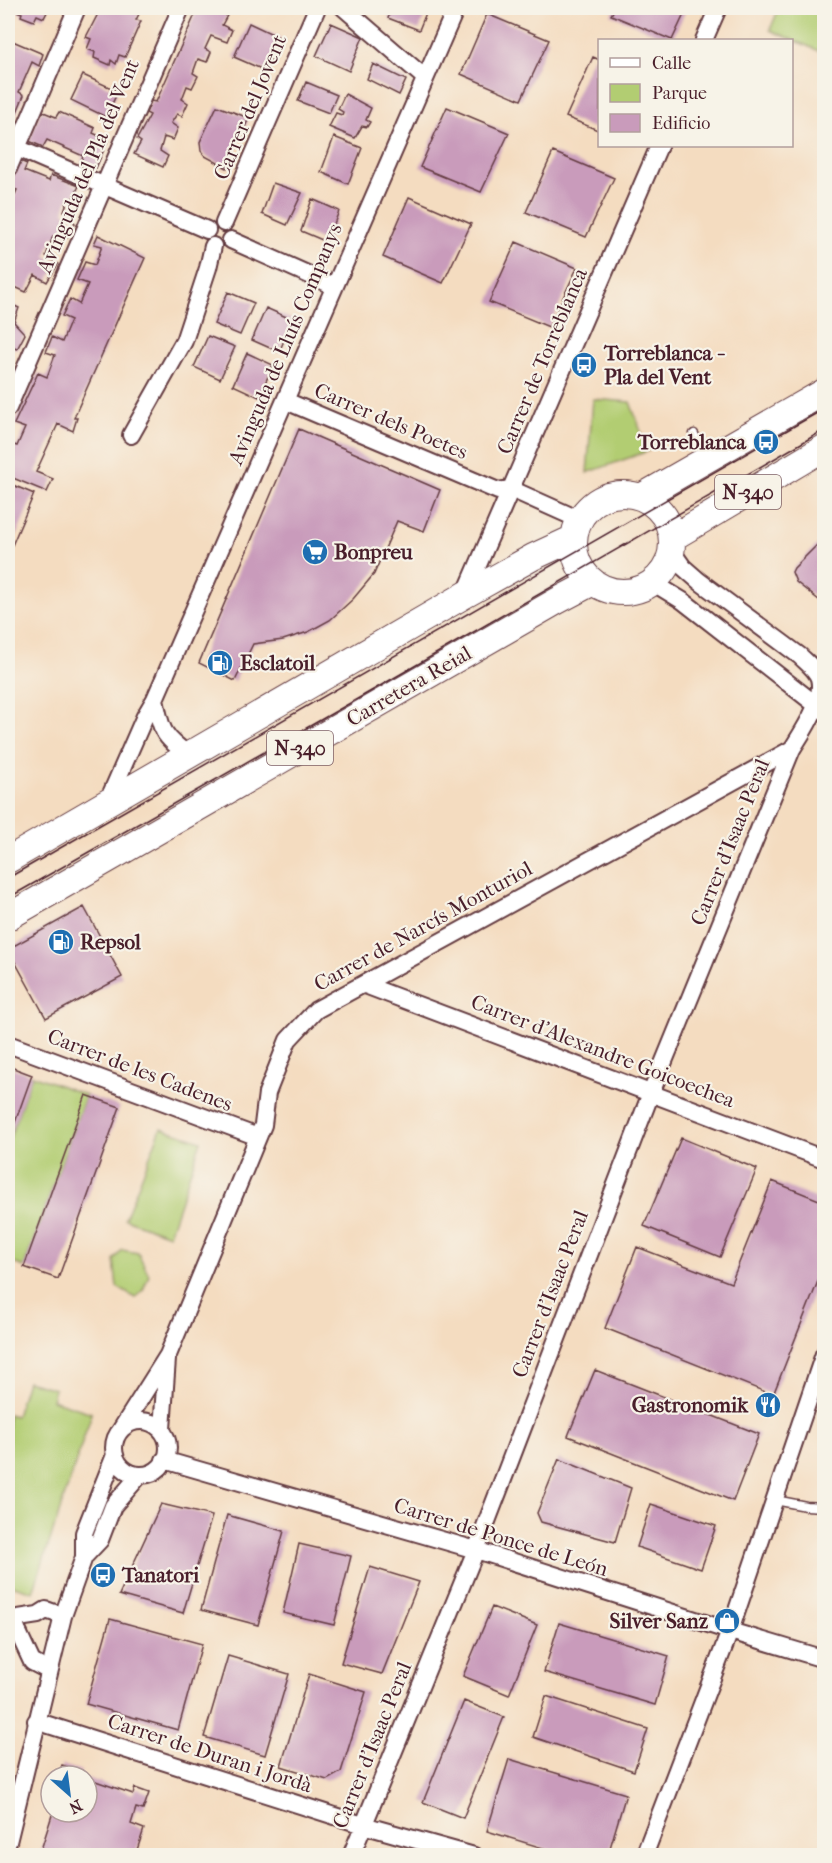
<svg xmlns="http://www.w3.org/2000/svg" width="832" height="1863" font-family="'IM FELL French Canon',serif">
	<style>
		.green { fill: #b2cd72; stroke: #7e764e; stroke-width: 1.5 }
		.building { fill: #c99bbb }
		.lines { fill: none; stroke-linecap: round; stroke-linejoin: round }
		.lane-casing { stroke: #643b41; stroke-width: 11 }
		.street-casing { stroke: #643b41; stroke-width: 20 }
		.primary-casing { stroke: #643b41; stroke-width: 28 }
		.lane { stroke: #fff; stroke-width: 8 }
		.street { stroke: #fff; stroke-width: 16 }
		.primary { stroke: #fff; stroke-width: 26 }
		.tram { stroke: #4a1f2b; stroke-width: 1.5 }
		.labels { text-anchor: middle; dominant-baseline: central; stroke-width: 4.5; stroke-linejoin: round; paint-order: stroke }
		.shield { fill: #f7f3e8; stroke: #7e5f64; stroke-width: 1.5 }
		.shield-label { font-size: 20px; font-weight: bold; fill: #4a1f2b }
		.street-label { font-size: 21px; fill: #4a1f2b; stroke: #f7f3e8 }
		.poi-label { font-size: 21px; font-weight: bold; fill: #4a1f2b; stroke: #f7f3e8; text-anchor: start }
	</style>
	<rect width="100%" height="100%" fill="#f7f3e8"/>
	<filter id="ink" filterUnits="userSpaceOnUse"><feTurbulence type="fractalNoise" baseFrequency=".0167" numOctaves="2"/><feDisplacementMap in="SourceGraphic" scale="12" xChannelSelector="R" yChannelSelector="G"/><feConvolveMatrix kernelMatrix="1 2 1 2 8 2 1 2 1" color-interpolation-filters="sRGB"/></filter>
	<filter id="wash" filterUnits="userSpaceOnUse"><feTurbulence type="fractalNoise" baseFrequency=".008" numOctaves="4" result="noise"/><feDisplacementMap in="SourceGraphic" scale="24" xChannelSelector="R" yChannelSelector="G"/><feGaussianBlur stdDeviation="1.35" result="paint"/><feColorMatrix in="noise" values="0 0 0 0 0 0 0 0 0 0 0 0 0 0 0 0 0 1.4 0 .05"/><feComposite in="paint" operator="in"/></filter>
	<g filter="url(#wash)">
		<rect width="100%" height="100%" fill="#f4dcc0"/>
		<!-- green -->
		<path class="green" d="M779,8H824V53L770,30Z
			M593,399L630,402L648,451L587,473Z
			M32,1075L86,1095L24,1267L8,1261V1143Z
			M161,1128L201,1141L169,1235L125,1219Z
			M122,1250L138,1253L149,1275L143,1290L135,1298L117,1287L114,1260Z
			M27,1381L55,1389L52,1400L92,1413L33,1592L8,1584V1414L16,1416Z"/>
		<g id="blocks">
			<!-- building -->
			<path class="building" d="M8,8H49L44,18L37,15L34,21L21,16L22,13L11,9L10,12L8,11Z
				M101,8H135L141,10L136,20L141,21L125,57L119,55L116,64L111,60L110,65L94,58L95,52L87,49L91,39L86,37Z
				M198,8H231L222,25L232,30L227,42L211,36L205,49L211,52L207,62L198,59L193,73L198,76L192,88L187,86L182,99L188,103L182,116L177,114L171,123L178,128L173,140L164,137L160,151L168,156L163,167L134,154L141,142L137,139L150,115L146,113L151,101L156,102Z
				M393,8H428L419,30L388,18Z
				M615,8H687L672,40L611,15Z
				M487,14L549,40L521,100L461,74Z
				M249,23L281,38L266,71L234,57Z
				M331,23L363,37L349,71L316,56Z
				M8,39L43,54L39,66L32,62L19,92L24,95L15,117L11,115L8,123Z
				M593,57L600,60V131L566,117Z
				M373,64L406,80L399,95L367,79Z
				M83,75L118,91L106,117L71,100Z
				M306,82L337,95L329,113L298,101Z
				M345,94L371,108L366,120L370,122L367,127L362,126L355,138L329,127L336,113L342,115L343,112L338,109Z
				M217,106L249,118L227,168L205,156L201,151L200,142Z
				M447,107L509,133L481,192L420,167Z
				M41,111L56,117L59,112L95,128L93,133L108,140L96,168L81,162L83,156L47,140L43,147L29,141Z
				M334,137L362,148L348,184L321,172Z
				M553,152L614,178L586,237L526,212Z
				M20,161L27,164L24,171L49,181L51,175L79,186L72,200L68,199L64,211L75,223L67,238L53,236L46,256L58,264L47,282L35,275L26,292L8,284V198L12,201L17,190L8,187Z
				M273,183L302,193L287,225L262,214Z
				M409,197L471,224L443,283L383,257Z
				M312,199L339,211L327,242L301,231Z
				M98,235L145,258L78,408L74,418H77L73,431L58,424L36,472L53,479L47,492L8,476V443L17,446L25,428L14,424L38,373L47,377L55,355L46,352L52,337L62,342L71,320L62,316L70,299L79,304L88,284L77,280L85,262L95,265L102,246L94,244Z
				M516,242L577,268L549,327L489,302Z
				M228,292L254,303L240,335L214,324Z
				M8,303L19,308L14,322L25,334L17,349L8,346Z
				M266,308L293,320L279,352L252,340Z
				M208,336L235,347L220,379L194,367Z
				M247,353L273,365L259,397L233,385Z
				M299,429L440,490L424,531L397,521L374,574L353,599L330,620L308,632L283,640L253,644L235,681L199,663Z
				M8,483L34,494L10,550L8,549Z
				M824,538V604L796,582L792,572L794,568Z
				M84,907L122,977L46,1018L8,949Z
				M8,1066L32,1075L8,1142Z
				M86,1095L120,1107L58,1279L24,1267Z
				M681,1138L757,1169L720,1257L644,1226Z
				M772,1181L824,1202V1266L773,1395L605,1328L637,1247L731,1283Z
				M595,1370L759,1434L733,1501L568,1436Z
				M559,1459L631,1488L615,1542L541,1522L537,1513Z
				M161,1504L212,1516L183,1613L119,1595Z
				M651,1504L716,1526L701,1569L637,1547Z
				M227,1515L284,1531L258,1625L201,1610Z
				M299,1544L351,1556L334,1625L283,1613Z
				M370,1567L419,1582L382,1674L341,1663Z
				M492,1607L537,1625L509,1695L463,1676Z
				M110,1619L202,1644L178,1730L86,1704Z
				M559,1623L669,1656L655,1705L544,1672Z
				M228,1656L289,1674L265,1755L204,1737Z
				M309,1674L366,1692L341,1772L327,1780L281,1766Z
				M546,1696L648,1729L634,1771L533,1737Z
				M464,1701L504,1717L463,1818L423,1802Z
				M509,1759L626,1794L610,1848L592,1856H569L487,1831Z
				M62,1765L81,1771L79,1776H59Z
				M87,1778L133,1794L135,1788L149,1793L143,1810L136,1808L131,1824L144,1829L135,1856H39L53,1812H87Z"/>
		</g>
	</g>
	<g filter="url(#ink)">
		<use href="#blocks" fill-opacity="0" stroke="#643b41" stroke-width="1.5"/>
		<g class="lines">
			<!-- lane casing -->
			<g class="lane-casing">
				<path id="lane" d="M694,434L706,457
					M775,1500L806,1506L824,1507"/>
			</g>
			<!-- street casing -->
			<g class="street-casing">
				<path id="street" d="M344,8L425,78
					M704,40L718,8
					M8,144L207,230
					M8,169L77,8
					M224,223L317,8
					M231,240L334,286
					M286,401L498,491L511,489L580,520
					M8,408L181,8
					M131,435L184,341L208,268L213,246
					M652,582L683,601L824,711
					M465,595L659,146
					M155,699C161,731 163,737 190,756
					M107,803L145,716L155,699L456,8
					M365,985L824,1159
					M8,1044L258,1137
					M114 1448a27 27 0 1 1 54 0a27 27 0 1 1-54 0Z
					M162,1429L167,1359
					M120,1431L168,1355L263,1125L267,1093L288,1040L316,1010L792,749
					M164,1460L476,1550L730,1631L824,1659
					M84,1557L100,1540L113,1506L139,1476
					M49,1671L32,1662L12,1619L38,1615L46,1610L63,1616
					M36,1721L363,1825L474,1856
					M8,1842L63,1616L84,1557V1533L115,1455
					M351,1856L476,1550L651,1093L792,749C803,731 825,700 819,678C816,669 806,662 800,656L699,581L683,567L671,550
					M644,1856L730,1631L824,1354"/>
			</g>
			<!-- primary casing -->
			<g class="primary-casing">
				<path id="primary" d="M574 543a49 49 0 1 1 98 0a49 49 0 1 1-98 0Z
					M641,497L824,392
					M672,538L824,448
					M8,860L465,595L533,557L574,538
					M8,917L557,601L593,582"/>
			</g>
			<!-- lane -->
			<use href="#lane" class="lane"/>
			<!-- street -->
			<use href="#street" class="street"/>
			<!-- primary -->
			<use href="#primary" class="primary"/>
			<!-- tram -->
			<path class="tram" d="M8,878L824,409
				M8,898L373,690L824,430"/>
		</g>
	</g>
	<!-- icons -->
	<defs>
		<g id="bus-disc" transform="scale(1.35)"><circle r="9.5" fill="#1f6fb2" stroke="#f7f3e8"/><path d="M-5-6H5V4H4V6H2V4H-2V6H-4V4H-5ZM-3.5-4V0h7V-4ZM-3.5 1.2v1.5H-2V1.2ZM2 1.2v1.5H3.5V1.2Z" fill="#fff"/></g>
		<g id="supermarket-disc" transform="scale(1.35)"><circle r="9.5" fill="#1f6fb2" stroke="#f7f3e8"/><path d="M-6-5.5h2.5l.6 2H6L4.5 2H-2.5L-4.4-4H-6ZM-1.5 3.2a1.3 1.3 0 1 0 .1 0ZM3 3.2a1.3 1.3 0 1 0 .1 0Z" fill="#fff"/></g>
		<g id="fuel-disc" transform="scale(1.35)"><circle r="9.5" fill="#1f6fb2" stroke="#f7f3e8"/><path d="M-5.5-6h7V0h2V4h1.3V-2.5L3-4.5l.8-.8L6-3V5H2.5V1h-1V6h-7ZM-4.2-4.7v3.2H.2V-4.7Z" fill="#fff"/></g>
		<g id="restaurant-disc" transform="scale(1.35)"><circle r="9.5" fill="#1f6fb2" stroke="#f7f3e8"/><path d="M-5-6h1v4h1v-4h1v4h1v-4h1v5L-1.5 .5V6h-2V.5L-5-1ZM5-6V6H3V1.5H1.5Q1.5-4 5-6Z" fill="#fff"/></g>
		<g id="shop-disc" transform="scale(1.35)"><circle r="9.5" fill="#1f6fb2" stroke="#f7f3e8"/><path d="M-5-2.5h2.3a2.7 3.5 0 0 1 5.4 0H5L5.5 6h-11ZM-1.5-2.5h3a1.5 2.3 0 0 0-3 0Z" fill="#fff"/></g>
	</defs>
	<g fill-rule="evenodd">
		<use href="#bus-disc" x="584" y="365"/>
		<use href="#bus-disc" x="766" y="442"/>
		<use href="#supermarket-disc" x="315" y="552"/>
		<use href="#fuel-disc" x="220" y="663"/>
		<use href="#fuel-disc" x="61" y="942"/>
		<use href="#restaurant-disc" x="768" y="1405"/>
		<use href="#bus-disc" x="103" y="1575"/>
		<use href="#shop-disc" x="727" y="1621"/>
	</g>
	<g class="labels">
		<!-- shield labels -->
		<g class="shield">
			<rect x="715" y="475" width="66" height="34" rx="4.5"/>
			<rect x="267" y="731" width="66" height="34" rx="4.5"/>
		</g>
		<g class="shield-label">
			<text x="748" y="492">N-340</text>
			<text x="300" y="748">N-340</text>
		</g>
		<!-- street labels -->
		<g class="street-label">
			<text transform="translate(250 107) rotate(-67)">Carrer del Jovent</text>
			<text transform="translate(88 166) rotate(-67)">Avinguda del Pla del Vent</text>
			<text transform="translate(285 344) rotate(-67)">Avinguda de Lluís Companys</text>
			<text transform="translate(542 361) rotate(-67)">Carrer de Torreblanca</text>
			<text transform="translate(391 421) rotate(23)">Carrer dels Poetes</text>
			<text transform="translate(409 686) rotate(-30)">Carretera Reial</text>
			<text transform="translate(730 842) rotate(-68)">Carrer d'Isaac Peral</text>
			<text transform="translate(423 926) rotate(-29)">Carrer de Narcís Monturiol</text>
			<text transform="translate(603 1051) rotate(21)">Carrer d'Alexandre Goicoechea</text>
			<text transform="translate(140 1070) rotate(21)">Carrer de les Cadenes</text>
			<text transform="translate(550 1294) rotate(-69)">Carrer d'Isaac Peral</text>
			<text transform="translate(501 1537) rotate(17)">Carrer de Ponce de León</text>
			<text transform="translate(372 1745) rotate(-68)">Carrer d'Isaac Peral</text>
			<text transform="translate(210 1753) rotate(18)">Carrer de Duran i Jordà</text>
		</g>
		<!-- poi labels -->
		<g class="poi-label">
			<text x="604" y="353">Torreblanca -<tspan x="604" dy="24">Pla del Vent</tspan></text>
			<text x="746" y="442" text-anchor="end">Torreblanca</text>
			<text x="334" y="552">Bonpreu</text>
			<text x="240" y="663">Esclatoil</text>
			<text x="80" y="942">Repsol</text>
			<text x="748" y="1405" text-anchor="end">Gastronomik</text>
			<text x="122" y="1575">Tanatori</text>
			<text x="708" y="1621" text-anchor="end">Silver Sanz</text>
		</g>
	</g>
	<!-- margin -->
	<rect width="832" height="1863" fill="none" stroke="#f7f3e8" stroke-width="30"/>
	<!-- legend -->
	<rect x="598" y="39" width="195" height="108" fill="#f7f3e8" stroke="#b29e9c" stroke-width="1.5"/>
	<rect x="610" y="58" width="30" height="9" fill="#ffffff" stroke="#b29e9c" stroke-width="1.5"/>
	<text x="652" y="69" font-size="18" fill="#4a1f2b">Calle</text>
	<rect x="610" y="84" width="30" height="18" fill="#b2cd72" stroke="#b29e9c" stroke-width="1.5"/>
	<text x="652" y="99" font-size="18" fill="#4a1f2b">Parque</text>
	<rect x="610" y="114" width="30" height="18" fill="#c99bbb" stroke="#b29e9c" stroke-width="1.5"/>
	<text x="652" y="129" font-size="18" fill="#4a1f2b">Edificio</text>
	<!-- north arrow -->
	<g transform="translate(69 1794) rotate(152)"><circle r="28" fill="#f7f3e8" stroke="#b29e9c" stroke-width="1.5"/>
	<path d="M0-4.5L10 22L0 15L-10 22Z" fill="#1f6fb2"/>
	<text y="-9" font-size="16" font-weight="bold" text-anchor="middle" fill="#4a1f2b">N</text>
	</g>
</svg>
